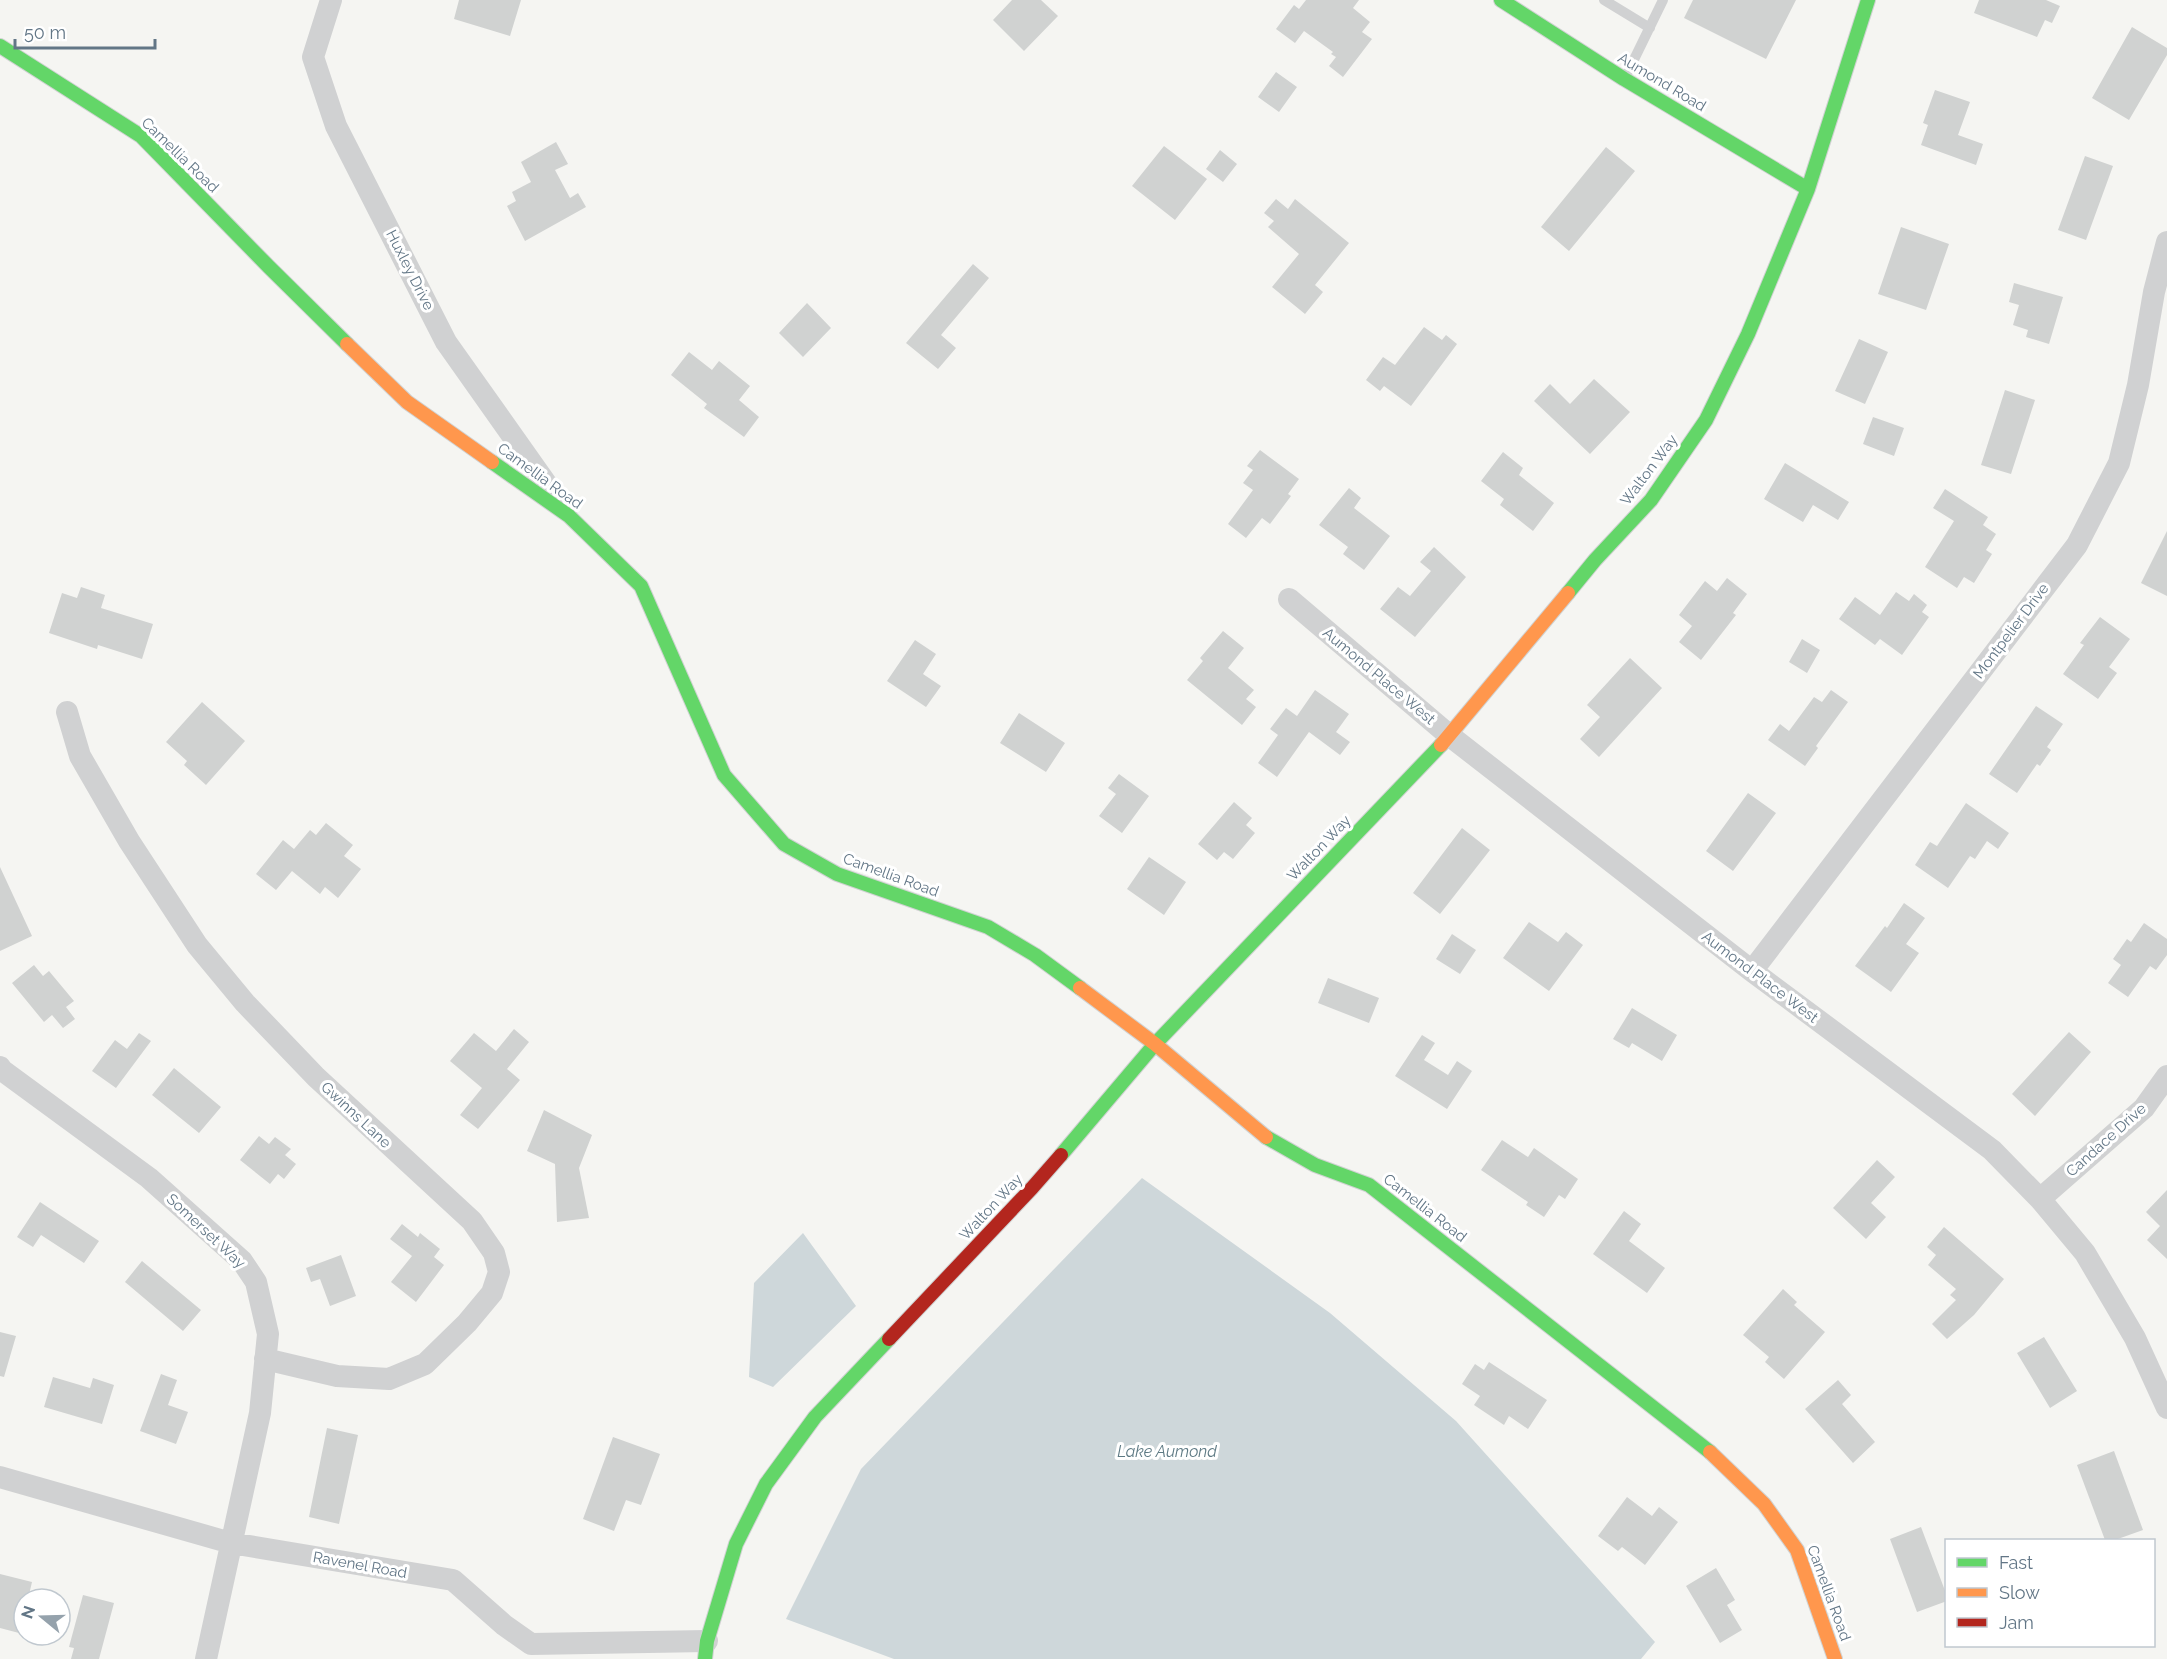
<svg xmlns="http://www.w3.org/2000/svg" width="2167" height="1659" font-family="Raleway,sans-serif">
	<style>
		.water { fill: #ced7da }
		.building { fill: #d0d2d1 }
		.lines { fill: none; stroke-linecap: round; stroke-linejoin: round }
		.fast-casing { stroke: #d0d2d2; stroke-width: 16 }
		.slow-casing { stroke: #d0d2d2; stroke-width: 16 }
		.jam-casing { stroke: #d0d2d2; stroke-width: 16 }
		.lane { stroke: #d0d1d2; stroke-width: 10 }
		.street { stroke: #d0d1d2; stroke-width: 22 }
		.fast { stroke: #63d668; stroke-width: 14 }
		.slow { stroke: #ff974d; stroke-width: 14 }
		.jam { stroke: #b3261e; stroke-width: 14 }
		.labels { text-anchor: middle; dominant-baseline: central; stroke-width: 6; stroke-linejoin: round; paint-order: stroke }
		.street-label { font-size: 15px; fill: #627686; stroke: #fff }
		.water-label { font-size: 16px; font-style: italic; fill: #5d7983; stroke: #fff }
	</style>
	<rect width="100%" height="100%" fill="#f5f5f2"/>
	<!-- water -->
	<path class="water" d="M1142,1178L1330,1313L1456,1421L1655,1642L1641,1659H894L786,1619L861,1469Z
		M803,1233L856,1306L773,1387L749,1377L754,1283Z"/>
	<!-- building -->
	<path class="building" d="M459,0H521L510,36L454,19Z
		M1012,0H1041L1058,16L1024,51L993,20Z
		M1306,0H1359L1353,8L1370,22L1362,32L1372,39L1343,77L1329,66L1336,57L1331,54L1333,52L1304,31L1295,43L1276,29L1294,5L1299,9Z
		M1693,0H1796L1766,59L1684,18Z
		M1979,0H2046L2060,6L2052,23L2045,20L2037,37L1974,13Z
		M2132,27L2167,48V55L2129,120L2092,98Z
		M1276,72L1297,87L1279,112L1258,97Z
		M1935,90L1970,102L1958,135L1983,144L1976,165L1921,145L1928,125L1923,123Z
		M556,142L568,164L555,170L570,198L578,193L586,207L525,241L507,206L516,201L512,192L531,182L521,162Z
		M1164,146L1207,179L1175,220L1132,186Z
		M1606,147L1635,171L1569,251L1541,227Z
		M1220,150L1237,164L1223,182L1206,169Z
		M2085,156L2113,166L2086,240L2058,230Z
		M1276,199L1288,209L1295,199L1349,243L1315,285L1323,292L1305,314L1272,287L1299,254L1268,227L1274,221L1264,213Z
		M1901,227L1949,244L1926,310L1878,294Z
		M973,264L989,278L941,335L956,348L938,369L906,343Z
		M2014,283L2063,297L2049,344L2026,337L2028,330L2013,325L2019,305L2009,302Z
		M807,303L831,328L803,357L779,333Z
		M1424,327L1442,340L1446,335L1457,344L1411,406L1384,386L1380,391L1366,380L1383,357L1395,365Z
		M1859,339L1888,352L1865,404L1835,391Z
		M689,352L712,370L719,361L750,386L739,400L759,417L744,437L704,408L707,404L671,375Z
		M1594,379L1630,412L1590,454L1534,401L1550,384L1570,404Z
		M2005,390L2035,400L2011,474L1981,465Z
		M1873,417L1904,428L1894,456L1863,444Z
		M1260,450L1299,479L1288,494L1291,496L1270,524L1262,518L1246,538L1228,524L1253,490L1243,483L1253,470L1247,466Z
		M1503,452L1523,468L1519,475L1554,503L1533,531L1500,505L1504,499L1481,481Z
		M1785,463L1849,502L1838,520L1813,505L1803,522L1764,499Z
		M1349,488L1361,498L1354,508L1390,536L1364,570L1343,554L1348,547L1319,525Z
		M1945,489L1988,517L1983,525L1996,534L1986,550L1992,554L1974,583L1964,577L1957,588L1925,567L1954,521L1933,508Z
		M2167,531V596L2141,583Z
		M1434,547L1466,577L1415,637L1380,609L1398,587L1410,596L1431,571L1420,562Z
		M1727,578L1747,594L1733,613L1736,615L1701,660L1679,642L1692,626L1679,615L1705,581L1717,591Z
		M81,587L105,595L101,608L153,624L142,659L98,645L97,649L49,633L62,593L77,598Z
		M1896,592L1909,601L1914,594L1927,605L1922,612L1929,617L1902,655L1880,639L1875,645L1839,619L1855,597L1880,615Z
		M2100,617L2130,639L2109,667L2117,673L2098,699L2063,674L2084,645L2080,643Z
		M1223,631L1244,648L1228,668L1254,690L1246,699L1256,707L1242,725L1187,680L1203,661L1200,658Z
		M1802,639L1820,650L1807,673L1789,662Z
		M915,640L936,654L923,674L941,686L926,707L887,681Z
		M1630,658L1662,688L1599,757L1580,739L1600,717L1587,705Z
		M1315,690L1349,714L1336,732L1350,742L1340,755L1309,732L1277,777L1258,763L1278,735L1270,729L1286,708L1297,716Z
		M1831,690L1848,702L1816,746L1818,748L1805,766L1768,740L1780,724L1789,731L1814,697L1822,702Z
		M202,702L245,741L206,785L184,765L187,761L166,742Z
		M2036,706L2063,724L2047,747L2051,750L2040,766L2037,764L2017,793L1989,774Z
		M1019,713L1065,743L1046,772L1000,743Z
		M1119,774L1149,796L1122,833L1099,816L1116,794L1108,788Z
		M1748,793L1776,813L1733,871L1706,851Z
		M1234,802L1252,818L1246,825L1255,833L1233,859L1224,852L1217,860L1198,844Z
		M1966,803L2009,833L1998,849L1987,841L1975,859L1970,856L1948,888L1915,865L1930,842L1937,846Z
		M326,823L353,845L344,856L361,869L338,898L325,887L320,894L292,871L276,890L256,874L283,840L294,849L310,830L316,835Z
		M1462,828L1490,850L1440,914L1413,893Z
		M1149,857L1186,882L1164,915L1127,889Z
		M0,867L32,936L0,951Z
		M1904,903L1925,918L1906,944L1919,953L1891,992L1855,966L1885,926L1887,928Z
		M1529,922L1558,942L1566,932L1583,945L1549,991L1503,958Z
		M2144,923L2167,939V955L2156,970L2150,966L2128,997L2108,983L2121,965L2113,959L2127,939L2131,942Z
		M1452,934L1476,950L1460,974L1436,959Z
		M34,965L43,976L49,971L74,1001L66,1007L75,1019L63,1028L52,1015L44,1022L12,983Z
		M1328,978L1379,998L1369,1023L1318,1003Z
		M1632,1008L1677,1035L1662,1061L1632,1043L1629,1048L1613,1039Z
		M514,1029L529,1042L507,1069L520,1080L478,1129L460,1115L482,1088L450,1061L474,1033L496,1051Z
		M2069,1032L2091,1052L2035,1116L2012,1094Z
		M139,1033L151,1041L116,1088L92,1071L115,1040L127,1049Z
		M1422,1035L1435,1043L1424,1060L1448,1075L1457,1061L1472,1071L1447,1109L1395,1076Z
		M174,1068L221,1107L199,1133L152,1095Z
		M544,1110L592,1135L579,1168L589,1218L557,1222L555,1164L527,1151Z
		M259,1136L269,1144L275,1137L291,1149L285,1155L296,1164L284,1179L278,1174L270,1184L240,1160Z
		M1502,1140L1528,1157L1534,1148L1578,1179L1565,1199L1559,1195L1544,1217L1526,1205L1528,1202L1481,1170Z
		M1877,1160L1895,1177L1871,1203L1886,1217L1866,1239L1833,1208Z
		M2167,1190V1259L2147,1240L2160,1226L2146,1212Z
		M40,1202L99,1241L84,1263L41,1235L33,1247L17,1237Z
		M1624,1211L1641,1224L1629,1241L1665,1268L1647,1293L1593,1254Z
		M402,1224L418,1237L420,1233L440,1249L434,1257L444,1265L416,1302L391,1282L412,1256L390,1239Z
		M1944,1227L2004,1279L1974,1315L1947,1339L1932,1324L1956,1300L1950,1295L1956,1289L1928,1265L1936,1255L1927,1247Z
		M341,1255L356,1296L330,1306L320,1279L311,1282L306,1268Z
		M142,1261L201,1310L183,1331L125,1282Z
		M1783,1289L1797,1302L1794,1305L1825,1332L1784,1379L1765,1362L1769,1357L1743,1335Z
		M0,1332L16,1336L4,1377L0,1376Z
		M2044,1337L2077,1391L2050,1408L2017,1353Z
		M1489,1362L1547,1400L1528,1429L1509,1416L1504,1425L1474,1405L1480,1396L1462,1384L1475,1364L1484,1370Z
		M161,1374L177,1380L168,1405L188,1412L176,1444L140,1431Z
		M53,1377L90,1388L93,1378L114,1385L102,1424L44,1407Z
		M1838,1380L1851,1395L1842,1404L1875,1442L1853,1463L1805,1409Z
		M327,1428L358,1435L339,1524L309,1517Z
		M613,1437L660,1454L641,1505L626,1500L614,1531L583,1519Z
		M2114,1451L2143,1530L2115,1540H2105L2077,1465Z
		M1627,1497L1652,1516L1659,1507L1678,1522L1645,1565L1622,1547L1618,1551L1598,1536Z
		M1921,1527L1947,1596V1601L1917,1612L1890,1539Z
		M1716,1568L1735,1600L1727,1605L1742,1630L1720,1643L1686,1586Z
		M0,1574L32,1582L28,1599H24V1613L19,1633L0,1628Z
		M83,1595L114,1603L99,1659H71L74,1648L69,1647Z"/>
	<g class="lines">
		<!-- fast casing -->
		<g class="fast-casing">
			<path id="fast" d="M1501,0L1624,79L1808,189
				M0,46L141,136L269,267L347,344
				M492,462L569,516L641,586L724,775L784,844L837,874L988,927L1035,955L1080,988
				M1568,593L1595,560L1651,500L1706,420L1748,334L1808,189L1868,0
				M1266,1137L1315,1165L1369,1185L1710,1452
				M1061,1155L1155,1044L1441,745
				M705,1659L707,1641L736,1544L766,1484L815,1417L889,1339"/>
		</g>
		<!-- slow casing -->
		<g class="slow-casing">
			<path id="slow" d="M347,344L407,402L492,462
				M1441,745L1568,593
				M1080,988L1155,1044L1266,1137
				M1710,1452L1764,1504L1797,1550L1835,1659"/>
		</g>
		<!-- jam casing -->
		<g class="jam-casing">
			<path id="jam" d="M889,1339L1032,1188L1061,1155"/>
		</g>
		<!-- lane -->
		<path class="lane" d="M1604,0L1650,28
			M1625,78L1663,0"/>
		<!-- street -->
		<path class="street" d="M331,0L313,57L336,126L446,342L560,503
			M1289,599L1450,736L1752,971L1992,1150L2040,1199L2085,1253L2135,1338L2167,1408
			M67,712L80,756L129,841L197,945L245,1003L316,1077L472,1221L494,1253L499,1272L492,1293L467,1323L425,1364L389,1379L337,1376L265,1359
			M1752,971L2077,545L2119,463L2138,385L2154,292L2167,242
			M0,1067L2,1070L149,1178L242,1261L256,1282L268,1334L260,1413L206,1659
			M2040,1199L2144,1108L2167,1076
			M0,1477L231,1543L453,1580L504,1625L531,1644L707,1641"/>
		<!-- fast -->
		<use href="#fast" class="fast"/>
		<!-- slow -->
		<use href="#slow" class="slow"/>
		<!-- jam -->
		<use href="#jam" class="jam"/>
	</g>
	<g class="labels">
		<!-- street labels -->
		<g class="street-label">
			<text transform="translate(1662 82) rotate(31)">Aumond Road</text>
			<text transform="translate(180 155) rotate(44)">Camellia Road</text>
			<text transform="translate(410 270) rotate(63)">Huxley Drive</text>
			<text transform="translate(1649 470) rotate(-53)">Walton Way</text>
			<text transform="translate(540 476) rotate(36)">Camellia Road</text>
			<text transform="translate(2011 631) rotate(-53)">Montpelier Drive</text>
			<text transform="translate(1379 676) rotate(40)">Aumond Place West</text>
			<text transform="translate(1319 848) rotate(-46)">Walton Way</text>
			<text transform="translate(891 875) rotate(20)">Camellia Road</text>
			<text transform="translate(1760 977) rotate(37)">Aumond Place West</text>
			<text transform="translate(356 1115) rotate(43)">Gwinns Lane</text>
			<text transform="translate(2106 1140) rotate(-42)">Candace Drive</text>
			<text transform="translate(991 1207) rotate(-47)">Walton Way</text>
			<text transform="translate(1425 1208) rotate(38)">Camellia Road</text>
			<text transform="translate(206 1231) rotate(43)">Somerset Way</text>
			<text transform="translate(360 1565) rotate(10)">Ravenel Road</text>
			<text transform="translate(1829 1593) rotate(70)">Camellia Road</text>
		</g>
		<!-- water labels -->
		<g class="water-label">
			<text x="1167" y="1451">Lake Aumond</text>
		</g>
	</g>
	<!-- legend -->
	<rect x="1945" y="1539" width="210" height="108" fill="#ffffff" stroke="#c0c8cf" stroke-width="1.5"/>
	<rect x="1957" y="1558" width="30" height="9" fill="#63d668" stroke="#c0c8cf" stroke-width="1.5"/>
	<text x="1999" y="1569" font-size="18" fill="#627686">Fast</text>
	<rect x="1957" y="1588" width="30" height="9" fill="#ff974d" stroke="#c0c8cf" stroke-width="1.5"/>
	<text x="1999" y="1599" font-size="18" fill="#627686">Slow</text>
	<rect x="1957" y="1618" width="30" height="9" fill="#b3261e" stroke="#c0c8cf" stroke-width="1.5"/>
	<text x="1999" y="1629" font-size="18" fill="#627686">Jam</text>
	<!-- north arrow -->
	<g transform="translate(42 1617) rotate(289)"><circle r="28" fill="#ffffff" stroke="#c0c8cf" stroke-width="1.5"/>
	<path d="M0-4.5L10 22L0 15L-10 22Z" fill="#95a2ac"/>
	<text y="-9" font-size="16" font-weight="bold" text-anchor="middle" fill="#627686">N</text>
	</g>
	<!-- scale -->
	<path d="M15 39v9h140v-9" fill="none" stroke="#627686" stroke-width="3"/>
	<text x="24" y="39" font-size="18" fill="#627686" stroke="#ffffff" stroke-width="4.5" paint-order="stroke">50 m</text>
</svg>
